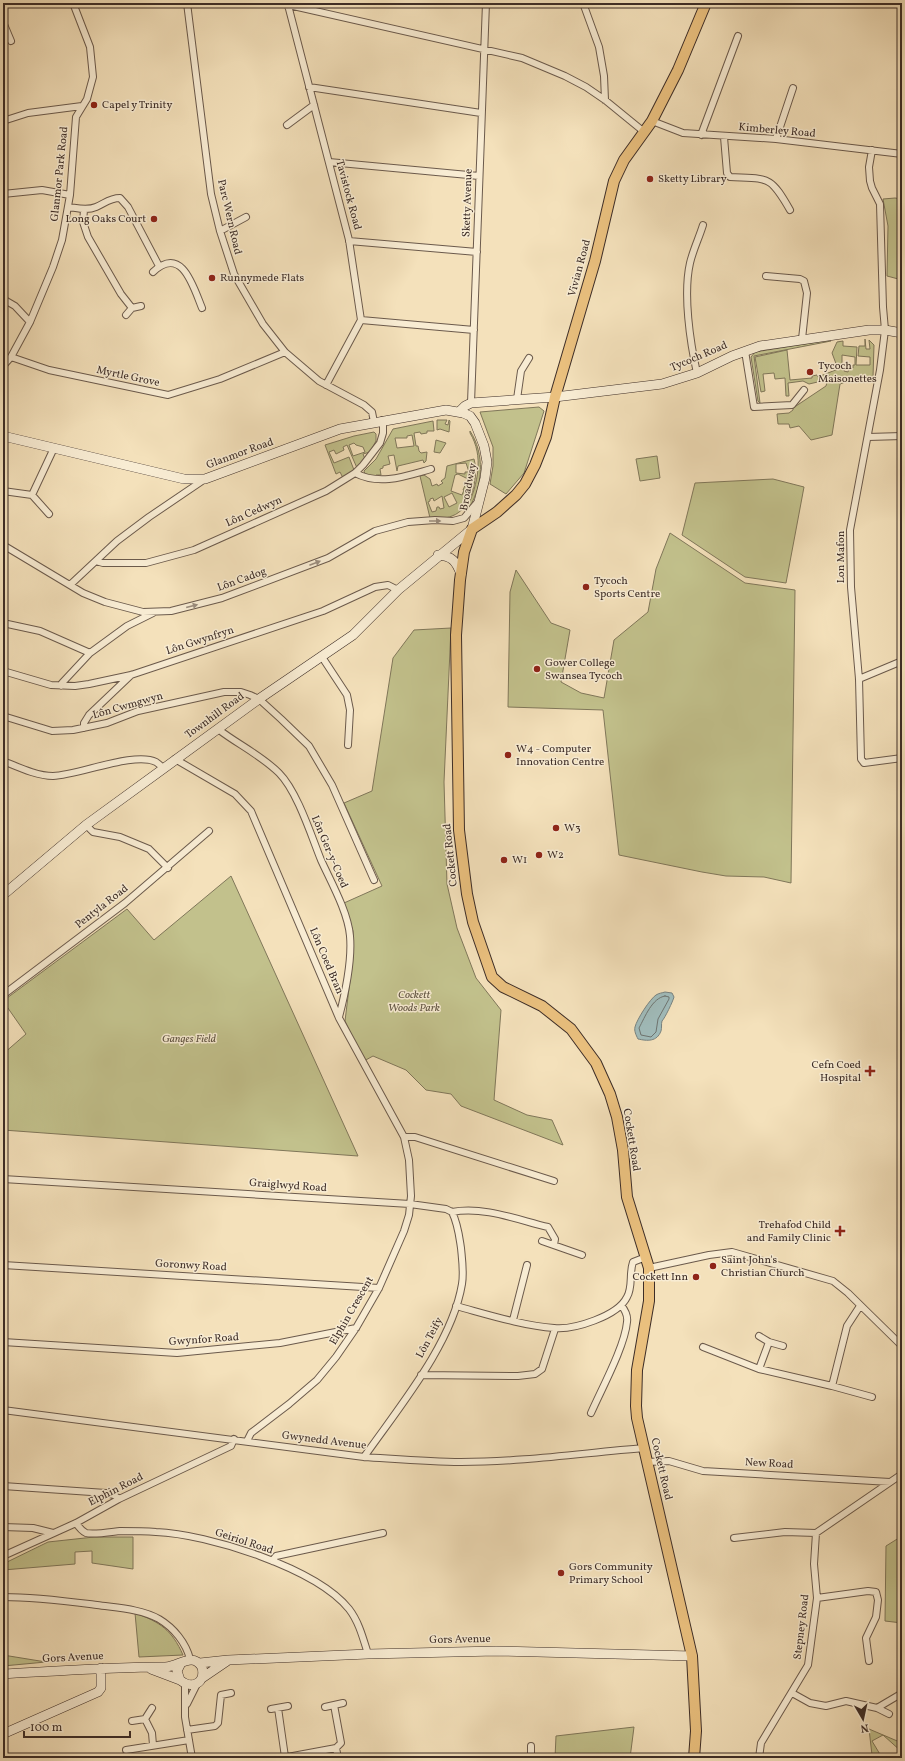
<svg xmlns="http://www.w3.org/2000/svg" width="905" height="1761" font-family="Vollkorn,serif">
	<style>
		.green { fill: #c2c18c; stroke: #80775a; fill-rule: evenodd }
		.water { fill: #a0bbba; stroke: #78827f }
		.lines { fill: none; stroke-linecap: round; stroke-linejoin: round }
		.shore { stroke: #6e7470; stroke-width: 1 }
		.street-casing { stroke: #6b5a4c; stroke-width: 8 }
		.secondary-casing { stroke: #3d2d27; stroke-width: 10 }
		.primary-casing { stroke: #3d2d27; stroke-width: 12 }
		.street { stroke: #f8ecd3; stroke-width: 6 }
		.secondary { stroke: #f8ecd3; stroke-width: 9 }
		.primary { stroke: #eac07e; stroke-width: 10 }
		.oneway { fill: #9a8c7d }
		.poi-dot { fill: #8f2418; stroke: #f8ecd3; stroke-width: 1.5 }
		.labels { text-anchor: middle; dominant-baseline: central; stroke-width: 3; stroke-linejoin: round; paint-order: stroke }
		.poi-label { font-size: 11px; fill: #3d2d27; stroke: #f8ecd3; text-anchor: start }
		.street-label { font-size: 11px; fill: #3d2d27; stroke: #f8ecd3 }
		.park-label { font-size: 11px; font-style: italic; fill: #5e5240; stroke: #f8ecd3 }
	</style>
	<rect width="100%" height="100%" fill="#f4e1bb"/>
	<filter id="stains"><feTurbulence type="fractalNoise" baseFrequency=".005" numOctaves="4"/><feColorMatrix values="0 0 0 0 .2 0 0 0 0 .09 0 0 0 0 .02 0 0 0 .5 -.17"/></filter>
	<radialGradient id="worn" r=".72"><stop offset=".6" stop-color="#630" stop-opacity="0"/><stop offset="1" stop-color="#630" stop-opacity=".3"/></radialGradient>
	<!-- green -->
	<path class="green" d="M895,198L902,199V280L887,276L888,226L883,199Z
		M865,339L866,349H870L869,340L874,345L873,377L856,378L840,384L832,435L811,440L799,426L790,428L789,424H778L777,414L789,413L793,410V408L826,386L829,375L824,377L822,381L809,384L803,381L788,383L789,396H786L785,378L775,379L774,373L763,374L765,391L761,392L755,357L787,350L790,380L812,378V376L817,375L818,377L838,369L832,353L837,342L843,341V346L857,347L856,365H870V357L858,356L859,346H865ZM842,355L855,357V365H853V368H849L848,372L844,371V368H842Z
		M830,340L831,341L754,356L760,403L758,401L751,357L755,352Z
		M539,407L544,411L524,473L506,494L490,484L493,466V447L480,412Z
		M437,420H447L445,424L448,425L449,420L450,421L449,432L440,429L437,430Z
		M433,421L434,431H427V433L421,434L420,432L414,433L416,446H418L419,451L421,453L427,452L426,461L424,463L423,460L398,466L397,471L394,455L388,456L390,464L383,466V468L380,469L381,475H376L375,477L365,474L364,471L376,459L393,429ZM412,435L414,446L397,448L395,438H407V436Z
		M470,431C485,454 483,485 469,508H467C478,484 484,456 470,433Z
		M374,432L376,434V441L370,452L363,454L365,459L357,468L347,445L343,447L344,450L336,454L334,450L329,452L334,463L349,457L354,470L343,478L340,472L336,474L325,445L354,436ZM354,443L356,445L363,447L365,452L353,456L349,445Z
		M436,440L446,443L440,453L434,452Z
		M657,456L660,478L640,481L636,459Z
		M474,459C479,477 472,509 452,516C446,519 437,518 430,518L420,476L424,475L430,479L432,486L437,484L438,486L443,483L441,481L445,478L447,466ZM466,463L469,472H465V474L456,473V464ZM458,474L468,479L463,490H464L462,495L451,491L455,475ZM452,493L457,503L449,507L444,497ZM442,496L444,508L440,509L439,507H437L436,511L432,512L428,502L430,501V499L433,498L434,501Z
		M773,479L804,487L786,583L745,577L682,535L695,483Z
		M670,533L745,583L795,590L791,883L764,877L726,876L702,872L619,855L603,710L508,707L510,592L516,570L551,623L570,630L561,682L581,693L604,698L614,640L648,612L656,569Z
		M451,628L444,782L447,884L457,928L476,978L501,1010L494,1100L527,1115L552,1120L563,1145L461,1106L451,1094L426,1090L406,1070L373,1056L364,1061L345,1021L353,956V931L344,903L382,886L344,803L372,791L393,658L414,630Z
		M231,876L358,1156L3,1130V1054L26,1034L3,1001L127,909L154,940Z
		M902,1536V1623L885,1621L886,1546Z
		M94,1537H133V1569L92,1563V1551L75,1552V1564L3,1570V1564L48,1542Z
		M135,1613C160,1622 172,1630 183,1655L139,1657Z
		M3,1655L46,1662L3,1666Z
		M634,1727L630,1758H555L556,1736Z
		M869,1729L902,1743V1752L883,1735L872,1741L881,1756L875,1758H864V1756L872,1755Z"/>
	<!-- water -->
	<path class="water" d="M665,992L672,993L674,997C673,1001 665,1018 662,1021C661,1024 662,1028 661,1031C657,1042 647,1041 638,1039C636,1035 634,1031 635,1027C637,1019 650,999 656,995C659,993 662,993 665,992Z"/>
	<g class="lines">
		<!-- shore -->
		<path class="shore" d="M665,996L669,997V999L658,1019L656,1032L651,1037L641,1035L639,1028C645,1017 652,998 665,996Z"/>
		<!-- street casing -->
		<g class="street-casing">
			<path id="street" d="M187,3L211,194L220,231L234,274L263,324L285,352L319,381L364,405L372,412L374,422
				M280,3L522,58L565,76L586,87L605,100L643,131
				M583,3L599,47L604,76L605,100
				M288,5L349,240L361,320L326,385
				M3,22L11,41
				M309,87L481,113
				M3,121L28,113L82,106
				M652,121L683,133L776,139L902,154
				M287,125L314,105
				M701,135L738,36
				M724,137L727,173L730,177C769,179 770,175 790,210
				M776,139L793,88
				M872,150L869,167L870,181L872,188L880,204L883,307L885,330L880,370L850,530L851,587L859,679L861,759L864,763L902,758
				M329,162L479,176
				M3,194L42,190L70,195
				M68,207C77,208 87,211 96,207C105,203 110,198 120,198L128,207L159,266
				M84,210L83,222L88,237L121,294L132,308
				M220,231L246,217
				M349,241L477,252
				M153,272C182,245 193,286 202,308
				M766,276L800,279L804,281L807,293L802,339
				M3,299L15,306L30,322
				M126,315L132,308L141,306
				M361,320L474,330
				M745,351L754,407L792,405L804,390
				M11,357L49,370L168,395L220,379L285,352
				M3,366L11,357L30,322L53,267L62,240L70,195L76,117L87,99L93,77L90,47L73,3
				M697,373C690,342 683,294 690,263C693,250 699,238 703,225
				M517,399L521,371L529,358
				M471,403L486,3
				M868,437L902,436
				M355,473C380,486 406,476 431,469
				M3,491L32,495L54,448
				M32,495L49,514
				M3,545L83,593L105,602L143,612L171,611L222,598L328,558L375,531L408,522L435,520L453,521L464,518L476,504
				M96,561L103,563H146L194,550L326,491L355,473L363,465L380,443L383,433V420
				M70,585L117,541L149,517L205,479
				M3,623L40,631L90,653
				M322,657L347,695L350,710L348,745
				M3,671L51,685L75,686L89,684L131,675L323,611L375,587L388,585L398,590
				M859,679L902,661
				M61,686L62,683L90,653L127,626L153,613
				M3,716L52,731L73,730L107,723L138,711L224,692H241L250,695L259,699L281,719L309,746L332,785L374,880
				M84,728V723L89,715L131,675
				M218,729C237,744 261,755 279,773C297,791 311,835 321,860C331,882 348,912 350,936C352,959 345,994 339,1017
				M175,759L235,794L251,811L339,1018L404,1137L409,1160L411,1196L409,1215L404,1231L379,1288L356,1328L336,1357L317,1380L289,1404L251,1433L247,1441
				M3,761C18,767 37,776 53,776C79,775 135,751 156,762C159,764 161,766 163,768
				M86,825L93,832L120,837L149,849L168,868
				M3,995L125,903L209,831
				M404,1137H415L554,1181
				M3,1179L410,1204L446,1209L452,1212C484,1206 518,1220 548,1227L555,1239L554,1245
				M542,1241L582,1255
				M3,1265L379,1288
				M649,1268L709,1255L732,1252L833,1281L848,1293L902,1346
				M456,1306C486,1314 524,1326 554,1328C574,1330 618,1316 627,1297C633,1287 629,1273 633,1262L646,1257
				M513,1320L527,1265
				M759,1336L769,1342L783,1346
				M3,1342L177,1353L280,1343L356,1328
				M703,1347L759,1369L832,1386L872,1397
				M759,1369L769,1342
				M421,1375L518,1376L535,1374L542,1369L555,1329
				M832,1386L847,1326L860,1306
				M3,1410L364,1457C396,1459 429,1462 461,1462C522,1462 583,1453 644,1448
				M591,1413C601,1390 625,1346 627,1322C628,1316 625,1310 621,1305
				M364,1457C399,1407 452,1344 462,1284C464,1272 462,1259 461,1248C459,1235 458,1224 452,1212
				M647,1462L669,1461L703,1471L890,1482
				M3,1486L106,1493L114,1495L119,1499
				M76,1523C78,1526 82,1531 86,1533C93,1535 111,1532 120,1531C132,1531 144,1531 156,1532C208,1534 316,1568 349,1609C359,1622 363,1638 368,1654
				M3,1527L33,1528L53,1533
				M734,1538L785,1532L816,1533
				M3,1556L76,1523L119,1499L231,1446L234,1439
				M272,1561L276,1556L383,1533
				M3,1597C35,1597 65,1601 97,1605C118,1608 141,1609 159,1619C174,1628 186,1643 190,1659
				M817,1598L868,1591L876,1592L878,1600L876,1617L866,1638L869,1661
				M185,1685V1717L192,1758
				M792,1693L810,1703L826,1706L846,1701L877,1708L889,1714
				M187,1704L197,1684
				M325,1707L343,1703
				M278,1708L285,1757
				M877,1708L899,1695
				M271,1709L288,1706
				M145,1719L152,1733L153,1745
				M132,1721L145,1719L152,1708
				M187,1730L215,1726L218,1723L221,1695L231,1693
				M531,1746V1758
				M336,1748L338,1758
				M126,1750L189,1740
				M282,1758L336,1748L341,1743L334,1705
				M759,1758L761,1743L808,1665L817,1598L814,1564L816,1533L902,1474"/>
		</g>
		<!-- secondary casing -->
		<g class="secondary-casing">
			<path id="secondary" d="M459,412L465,406L471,403L555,397L662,384L697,373L732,356L760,346L869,330H885L902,333
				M3,436L184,479H205L340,429L446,410L463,413L470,416L475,423L484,446L487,462L485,478L472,529L398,590L353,635L259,699L86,825L3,895
				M438,555C452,556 456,561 461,574
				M200,1663L228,1660L368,1654L496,1651L692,1656
				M151,1669L180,1680
				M3,1674C57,1671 111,1667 165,1667C179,1667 192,1651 202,1667C206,1683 192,1690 180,1680L177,1671L181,1663
				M202,1678L227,1661
				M3,1734L98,1692L101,1688V1668"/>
		</g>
		<!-- primary casing -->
		<g class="primary-casing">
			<path id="primary" d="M694,1758L696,1731L692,1656L637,1418L636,1406L637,1370L649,1301V1268L627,1197L623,1150L617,1117L610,1094L596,1063L571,1029L542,1006L503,987L492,977L473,922L467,894L459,830L456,635L460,580L464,552L472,529L497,512L516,495L525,484L535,465L546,437L555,397L595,261L614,181L624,160L652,121L678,70L706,3"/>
		</g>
		<!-- street -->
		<use href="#street" class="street"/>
		<!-- secondary -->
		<use href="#secondary" class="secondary"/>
		<!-- primary -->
		<use href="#primary" class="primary"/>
	</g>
	<!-- one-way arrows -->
	<defs><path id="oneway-solid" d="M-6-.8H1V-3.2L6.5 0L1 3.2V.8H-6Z"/></defs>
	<g class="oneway">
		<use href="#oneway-solid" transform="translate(435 521)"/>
		<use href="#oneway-solid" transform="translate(315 563) rotate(-21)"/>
		<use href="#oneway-solid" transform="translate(192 606) rotate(-14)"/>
	</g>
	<!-- markers -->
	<g class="poi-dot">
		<circle cx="94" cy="105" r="4"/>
		<circle cx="650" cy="179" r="4"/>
		<circle cx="154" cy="219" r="4"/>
		<circle cx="212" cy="278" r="4"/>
		<circle cx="810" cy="372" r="4"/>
		<circle cx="586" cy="587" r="4"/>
		<circle cx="537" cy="669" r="4"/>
		<circle cx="508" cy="755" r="4"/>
		<circle cx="556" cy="828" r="4"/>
		<circle cx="539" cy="855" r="4"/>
		<circle cx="504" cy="860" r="4"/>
		<path d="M868 1065h4v4h4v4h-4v4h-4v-4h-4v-4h4z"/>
		<path d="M838 1225h4v4h4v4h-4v4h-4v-4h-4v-4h4z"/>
		<circle cx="713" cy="1266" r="4"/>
		<circle cx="696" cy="1277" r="4"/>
		<circle cx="561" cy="1573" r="4"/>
	</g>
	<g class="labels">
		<!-- poi labels -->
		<g class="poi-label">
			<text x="102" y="105">Capel y Trinity</text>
			<text x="658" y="179">Sketty Library</text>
			<text x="146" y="219" text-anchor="end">Long Oaks Court</text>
			<text x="220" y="278">Runnymede Flats</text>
			<text x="818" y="366">Tycoch<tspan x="818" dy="13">Maisonettes</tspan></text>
			<text x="594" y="581">Tycoch<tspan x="594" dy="13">Sports Centre</tspan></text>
			<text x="545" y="663">Gower College<tspan x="545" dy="13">Swansea Tycoch</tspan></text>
			<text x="516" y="749">W4 - Computer<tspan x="516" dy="13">Innovation Centre</tspan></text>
			<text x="564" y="828">W3</text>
			<text x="547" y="855">W2</text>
			<text x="512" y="860">W1</text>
			<text x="861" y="1065" text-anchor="end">Cefn Coed<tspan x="861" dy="13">Hospital</tspan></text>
			<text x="831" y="1225" text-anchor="end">Trehafod Child<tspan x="831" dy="13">and Family Clinic</tspan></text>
			<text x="721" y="1260">Saint John's<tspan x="721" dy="13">Christian Church</tspan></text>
			<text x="688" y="1277" text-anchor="end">Cockett Inn</text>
			<text x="569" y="1567">Gors Community<tspan x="569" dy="13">Primary School</tspan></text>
		</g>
		<!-- street labels -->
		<g class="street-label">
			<text transform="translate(777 131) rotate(5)">Kimberley Road</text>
			<text transform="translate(60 174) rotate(-84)">Glanmor Park Road</text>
			<text transform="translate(348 195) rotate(75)">Tavistock Road</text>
			<text transform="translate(468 203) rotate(-88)">Sketty Avenue</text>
			<text transform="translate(229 217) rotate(77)">Parc Wern Road</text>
			<text transform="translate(580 268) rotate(-75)">Vivian Road</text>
			<text transform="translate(699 357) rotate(-23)">Tycoch Road</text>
			<text transform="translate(128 377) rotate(12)">Myrtle Grove</text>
			<text transform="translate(240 454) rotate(-20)">Glanmor Road</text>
			<text transform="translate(469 487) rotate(-79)">Broadway</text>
			<text transform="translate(254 512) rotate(-24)">Lôn Cedwyn</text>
			<text transform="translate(841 557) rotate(-90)">Lon Mafon</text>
			<text transform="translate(242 580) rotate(-20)">Lôn Cadog</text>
			<text transform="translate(200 641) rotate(-18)">Lôn Gwynfryn</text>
			<text transform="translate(128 706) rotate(-16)">Lôn Cwmgwyn</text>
			<text transform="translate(215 716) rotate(-36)">Townhill Road</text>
			<text transform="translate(329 852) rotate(67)">Lôn Ger-y-Coed</text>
			<text transform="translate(451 855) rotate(-96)">Cockett Road</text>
			<text transform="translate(102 907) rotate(-38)">Pentyla Road</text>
			<text transform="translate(326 961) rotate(67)">Lôn Coed Bran</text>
			<text transform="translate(631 1140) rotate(81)">Cockett Road</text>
			<text transform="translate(288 1186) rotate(4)">Graiglwyd Road</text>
			<text transform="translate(191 1266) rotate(3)">Goronwy Road</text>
			<text transform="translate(352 1311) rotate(-60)">Elphin Crescent</text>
			<text transform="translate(430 1338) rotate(-62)">Lôn Teify</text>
			<text transform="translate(204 1340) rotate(-4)">Gwynfor Road</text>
			<text transform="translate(324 1441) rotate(7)">Gwynedd Avenue</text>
			<text transform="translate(769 1464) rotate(3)">New Road</text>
			<text transform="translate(661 1469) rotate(77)">Cockett Road</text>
			<text transform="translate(116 1490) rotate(-27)">Elphin Road</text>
			<text transform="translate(244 1542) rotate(18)">Geiriol Road</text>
			<text transform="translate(802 1627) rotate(-83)">Stepney Road</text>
			<text transform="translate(460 1640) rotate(-1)">Gors Avenue</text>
			<text transform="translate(73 1658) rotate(-3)">Gors Avenue</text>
		</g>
		<!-- park labels -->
		<g class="park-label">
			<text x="414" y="995">Cockett<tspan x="414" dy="13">Woods Park</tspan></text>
			<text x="189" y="1039">Ganges Field</text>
		</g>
	</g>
	<!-- margin -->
	<rect width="905" height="1761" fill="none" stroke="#f4e1bb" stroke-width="16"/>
	<rect x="4" y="4" width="897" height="1753" fill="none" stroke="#3d2d27" stroke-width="2"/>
	<rect x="8" y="8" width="889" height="1745" fill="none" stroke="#3d2d27"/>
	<!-- north arrow -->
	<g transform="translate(863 1719) rotate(171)" stroke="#f8ecd3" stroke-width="3" paint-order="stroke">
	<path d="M0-3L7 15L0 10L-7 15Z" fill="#3d2d27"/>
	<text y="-6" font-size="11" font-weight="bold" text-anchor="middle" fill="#3d2d27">N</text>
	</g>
	<!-- scale -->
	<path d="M24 1731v6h106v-6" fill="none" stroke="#3d2d27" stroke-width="2"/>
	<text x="30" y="1731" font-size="12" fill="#3d2d27" stroke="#f8ecd3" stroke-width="3" paint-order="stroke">100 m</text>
	<rect width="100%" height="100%" filter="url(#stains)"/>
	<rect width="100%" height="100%" fill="url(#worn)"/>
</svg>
